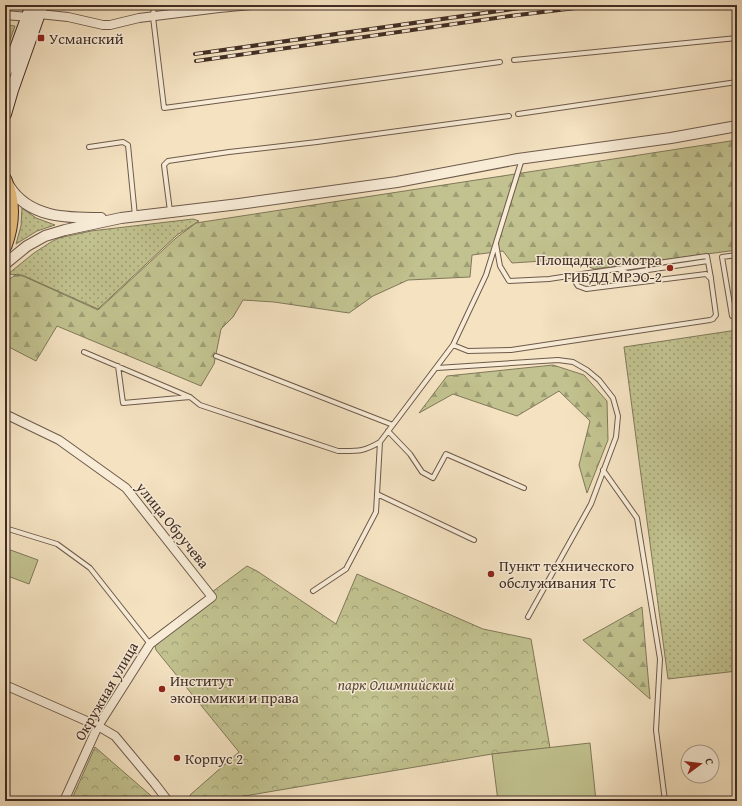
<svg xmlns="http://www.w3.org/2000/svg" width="742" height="806" font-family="'Gentium Book Plus',serif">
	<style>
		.grass { fill: url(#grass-dots); stroke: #81785a }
		.forest { fill: url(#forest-firs); stroke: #81785a }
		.park { fill: url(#park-crowns); stroke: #81785a }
		.pitch { fill: #c1c28f; stroke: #81785a }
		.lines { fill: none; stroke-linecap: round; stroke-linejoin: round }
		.service-casing { stroke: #6e5a4b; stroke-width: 6 }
		.minor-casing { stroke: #6e5a4b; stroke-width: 10 }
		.tertiary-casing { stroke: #6e5a4b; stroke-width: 12 }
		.secondary-casing { stroke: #412d24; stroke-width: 14 }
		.primary-casing { stroke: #412d24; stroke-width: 15 }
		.service { stroke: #f8ecd7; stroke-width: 4 }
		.minor { stroke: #f8ecd7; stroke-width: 8 }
		.tertiary { stroke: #f8ecd7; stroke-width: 10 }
		.secondary { stroke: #f8ecd7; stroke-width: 12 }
		.primary { stroke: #eac180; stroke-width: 13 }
		.rail-casing { stroke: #412d24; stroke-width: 4 }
		.rail { stroke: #f8ecd7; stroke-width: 2.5; stroke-dasharray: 8; stroke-linecap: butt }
		.poi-dot { fill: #8f2418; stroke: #f8ecd7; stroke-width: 1.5 }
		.labels { text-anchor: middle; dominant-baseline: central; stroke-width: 3; stroke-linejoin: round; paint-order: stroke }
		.poi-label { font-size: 15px; fill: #412d24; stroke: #f8ecd7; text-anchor: start }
		.street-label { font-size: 15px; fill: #412d24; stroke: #f8ecd7 }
		.park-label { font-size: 15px; font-style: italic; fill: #5b4b39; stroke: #f8ecd7 }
	</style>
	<defs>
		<pattern id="grass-dots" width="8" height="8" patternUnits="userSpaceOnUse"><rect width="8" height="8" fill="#c1c28f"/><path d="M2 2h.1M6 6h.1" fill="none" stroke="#9e9e75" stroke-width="1.8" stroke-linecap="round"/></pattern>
		<pattern id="forest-firs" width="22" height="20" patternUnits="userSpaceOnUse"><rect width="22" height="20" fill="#c1c28f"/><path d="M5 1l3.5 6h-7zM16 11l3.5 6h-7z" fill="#9e9e75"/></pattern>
		<pattern id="park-crowns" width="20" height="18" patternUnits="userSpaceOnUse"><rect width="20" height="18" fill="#c1c28f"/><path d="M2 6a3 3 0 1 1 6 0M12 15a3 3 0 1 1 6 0" fill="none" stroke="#9e9e75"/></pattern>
	</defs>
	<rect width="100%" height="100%" fill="#f4e2c1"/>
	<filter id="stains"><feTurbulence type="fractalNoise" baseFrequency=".005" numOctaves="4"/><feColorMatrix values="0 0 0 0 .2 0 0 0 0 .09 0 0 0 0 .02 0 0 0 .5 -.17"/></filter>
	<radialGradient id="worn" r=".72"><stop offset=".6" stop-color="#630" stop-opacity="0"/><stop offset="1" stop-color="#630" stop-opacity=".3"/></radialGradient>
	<!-- grass -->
	<path class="grass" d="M22,208L36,218L55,225L37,231L16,244L21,226Z
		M193,219L199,221L177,235L98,309L22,275L8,274L34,253L51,242L59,238L91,231Z
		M737,330V671L668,679L624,347Z"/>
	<!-- forest -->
	<path class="forest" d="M737,140V250L594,269L572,259L512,263L503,251L472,255L470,277L408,280L373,296L349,313L274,302L243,300L233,317L221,329L214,364L201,386L57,326L36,361L5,345V283L15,275L23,276L98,310L176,238L196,223Z
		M553,365L584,375L607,401L608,440L587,493L579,465L590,421L559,391L517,416L453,394L419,413L447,376Z
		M642,607L650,699L583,640Z"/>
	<!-- park -->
	<path class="park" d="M5,25L15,26L5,54Z
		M247,566L257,571L336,624L357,574L483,629L531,639L550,748L492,754L215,801H192L190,795L239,752L156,650L153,636Z
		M95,747L157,801H71Z"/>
	<!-- pitch -->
	<path class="pitch" d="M5,548L38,560L29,584L5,575Z
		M590,743L596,801H498L492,754Z"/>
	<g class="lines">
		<!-- service casing -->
		<g class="service-casing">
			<path id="service" d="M154,5L153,17L164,108L500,62
				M514,60L737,38
				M518,114L737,82
				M89,147L123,142L128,145L135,216
				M170,211L164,165L168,161L229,152L317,142L509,116
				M737,255L722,257L732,316H737
				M620,270L628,273L708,261
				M575,275L707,256L711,278
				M453,345L468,351L511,350L710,320L713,319L716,315L711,279L706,274L586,289L578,286L576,283L575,275L549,279L509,281L500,266L496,244
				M84,352L190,397L200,405L338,451C358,451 363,452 380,442L453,345L486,275L522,159
				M216,356L393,425
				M118,366L123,403L190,397
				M437,368L558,360L573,362L587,370L599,380L613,398L618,416L616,437L591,504L528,617
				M388,431L410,454L422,472L433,478L446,454L524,488
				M603,470L637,518L660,659L656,730L665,801
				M377,494L474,540
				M5,528L57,544L90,568L150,644
				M313,591L346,569L376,512L380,442"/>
		</g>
		<!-- minor casing -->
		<g class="minor-casing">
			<path id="minor" d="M39,14L68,17L103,25H110L139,18L219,8L251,5
				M5,15L28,17
				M5,414L59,440L126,488L212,597L150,644L98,726L64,801
				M5,685L98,726L115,736L155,784L168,801"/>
		</g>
		<!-- tertiary casing -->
		<g class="tertiary-casing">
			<path id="tertiary" d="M9,186C29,218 67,218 101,218
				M5,264L27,246L45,236L65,230L121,218L239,204L397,182L518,159L671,138L737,126"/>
		</g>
		<!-- secondary casing -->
		<g class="secondary-casing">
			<path id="secondary" d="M5,72L11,62L32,5
				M5,114L12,90L42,5"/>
		</g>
		<!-- primary casing -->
		<g class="primary-casing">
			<path id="primary" d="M5,180C14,201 13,224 5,246"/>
		</g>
		<!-- service -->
		<use href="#service" class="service"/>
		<!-- minor -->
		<use href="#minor" class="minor"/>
		<!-- tertiary -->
		<use href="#tertiary" class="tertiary"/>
		<!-- secondary -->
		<use href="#secondary" class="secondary"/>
		<!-- primary -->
		<use href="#primary" class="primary"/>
		<!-- rail casing -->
		<g class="rail-casing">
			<path id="rail" d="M195,54L541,5
				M196,61L510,16L600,5"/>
		</g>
		<!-- rail -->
		<use href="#rail" class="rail"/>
	</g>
	<!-- markers -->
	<g class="poi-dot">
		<rect x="37" y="34" width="8" height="8" rx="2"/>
		<circle cx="670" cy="268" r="4"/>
		<circle cx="491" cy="574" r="4"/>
		<circle cx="162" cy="689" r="4"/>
		<circle cx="177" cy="758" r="4"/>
	</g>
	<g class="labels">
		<!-- poi labels -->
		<g class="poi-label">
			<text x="49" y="38">Усманский</text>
			<text x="662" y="259" text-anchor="end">Площадка осмотра<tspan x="662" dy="17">ГИБДД МРЭО-2</tspan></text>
			<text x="499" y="565">Пункт технического<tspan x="499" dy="17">обслуживания ТС</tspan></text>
			<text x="170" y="680">Институт<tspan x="170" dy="17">экономики и права</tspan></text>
			<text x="185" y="758">Корпус 2</text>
		</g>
		<!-- street labels -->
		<g class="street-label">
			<text transform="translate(173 525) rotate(51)">улица Обручева</text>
			<text transform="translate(106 691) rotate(-60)">Окружная улица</text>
		</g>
		<!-- park labels -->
		<g class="park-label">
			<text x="396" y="684">парк Олимпийский</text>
		</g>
	</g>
	<!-- margin -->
	<rect width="742" height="806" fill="none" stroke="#f4e2c1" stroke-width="20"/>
	<rect x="6" y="6" width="730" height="794" fill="none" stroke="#412d24" stroke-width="2"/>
	<rect x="10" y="10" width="722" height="786" fill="none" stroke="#412d24"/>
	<!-- north arrow -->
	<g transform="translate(700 764) rotate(75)"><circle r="19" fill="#f8ecd7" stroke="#afa08f"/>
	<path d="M0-3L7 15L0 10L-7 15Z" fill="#8f2418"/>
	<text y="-6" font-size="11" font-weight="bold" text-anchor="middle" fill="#412d24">С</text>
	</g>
	<rect width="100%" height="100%" filter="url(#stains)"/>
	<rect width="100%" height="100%" fill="url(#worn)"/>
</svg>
